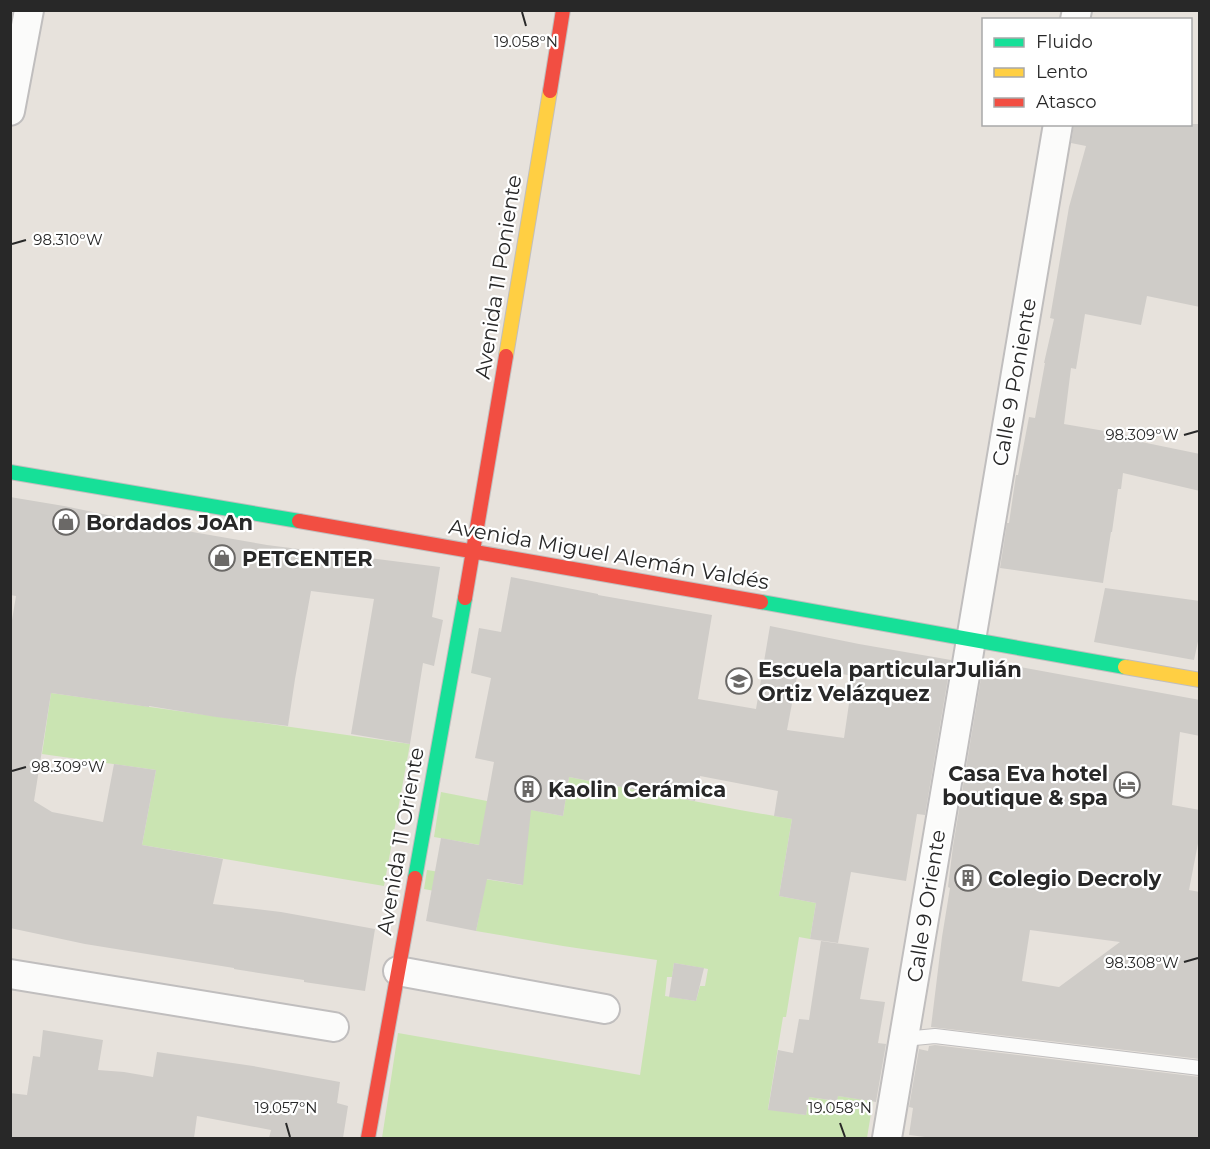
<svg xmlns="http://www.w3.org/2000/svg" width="1210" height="1149" font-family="Montserrat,sans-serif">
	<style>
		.green { fill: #cae4b2; fill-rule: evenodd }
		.building { fill: #cfccc8; fill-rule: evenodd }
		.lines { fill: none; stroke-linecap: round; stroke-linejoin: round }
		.lane-casing { stroke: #c0bebe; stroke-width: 16 }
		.street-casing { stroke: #c0bebe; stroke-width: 32 }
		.fast-casing { stroke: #c0bebe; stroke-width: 16 }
		.slow-casing { stroke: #c0bebe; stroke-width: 16 }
		.jam-casing { stroke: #c0bebe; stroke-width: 16 }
		.lane { stroke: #fbfbfa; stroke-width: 14 }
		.street { stroke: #fbfbfa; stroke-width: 28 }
		.fast { stroke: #16e098; stroke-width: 14 }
		.slow { stroke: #ffcf43; stroke-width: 14 }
		.jam { stroke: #f24e42; stroke-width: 14 }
		.ticks { fill: none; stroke: #282828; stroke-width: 2 }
		.labels { text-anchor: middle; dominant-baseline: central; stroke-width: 4.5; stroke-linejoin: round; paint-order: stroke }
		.street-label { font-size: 21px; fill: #282828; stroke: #fff }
		.poi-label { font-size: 21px; font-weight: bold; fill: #282828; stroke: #fff; text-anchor: start }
		.ticks-label { font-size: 15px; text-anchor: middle; fill: #282828; stroke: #fff; stroke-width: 4.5; stroke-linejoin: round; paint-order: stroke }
	</style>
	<rect width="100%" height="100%" fill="#e7e2dc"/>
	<!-- green -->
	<path class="green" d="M51,693L410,744L384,886L142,845L156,770L42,754Z
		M569,777L740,810L792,819L779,896L816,903L810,939L799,937L786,1017H783L768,1109L806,1115L809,1097L836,1101L838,1096L873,1101L867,1138H382L398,1033L640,1075L657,960L563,946L476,931L482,900L424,889L427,870L522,885L526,853L434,837L441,792L563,816ZM674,963L708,969L705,986H700L696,1001L665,996L667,977H672Z"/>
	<!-- building -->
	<path class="building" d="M1074,124H1200V307L1147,296L1141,325L1085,314L1076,369L1071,368L1064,424L1128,435L1127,439L1200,454V491L1123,473L1121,489H1118L1112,532H1111L1103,583L1000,568L1007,523H1009L1016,475H1018L1029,417L1035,418L1045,363H1044L1054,319L1050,318L1069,207L1086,146L1071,143Z
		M10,497L64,506L181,530L267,545L440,567L432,617L443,620L434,666L423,663L410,744L351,734L374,599L311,591L295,679L288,726L216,717L149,706V707L51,693L34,801L52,812L103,822L114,764L156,770L142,845L223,859L213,904L281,912L375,929L365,991L304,982V980L234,969V968L85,944L10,928V632L16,596L10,595Z
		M511,577L598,594V595L712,615L698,699L756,709L770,626L859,644L951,660L925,815L917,814L906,881L851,872L838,943L810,939L816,903L779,896L792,819L774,816L778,791L700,776L695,801L569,777L563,816L531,810L523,885L487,879L476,931L426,921L441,838L479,845L494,762L475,758L491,678L471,673L479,628L501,632ZM799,666L853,676L844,738L787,730Z
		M1105,588L1200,601V632L1194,660L1094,642Z
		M988,661L1200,700V736L1180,732L1172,805L1200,810V833L1189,890L1200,892V1059L931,1027L942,937L950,888L948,887L953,846L983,666H987ZM1030,930L1120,942L1059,987L1022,981Z
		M821,941L869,948L860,999L885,1002L878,1043L886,1044L876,1102L838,1096L837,1101L809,1097L806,1115L768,1110L778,1050L793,1053L799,1019L809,1020Z
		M674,963L704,968L696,1001L669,997Z
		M43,1030L103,1040L98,1070L124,1072L153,1077L157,1052L253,1066L340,1082L337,1103L348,1106L343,1138H269L271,1130L197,1116L194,1138H10V1093L27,1095L33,1056L40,1057Z
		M935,1045L1200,1077V1138H933L909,1135L913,1108L909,1107L919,1049L928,1051L929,1046Z"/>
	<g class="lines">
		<!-- lane casing -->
		<g class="lane-casing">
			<path id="lane" d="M904,1039L935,1036L1200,1068"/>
		</g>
		<!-- street casing -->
		<g class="street-casing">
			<path id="street" d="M1075,20L1077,10
				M10,111L29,10
				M398,971L605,1009
				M10,974L334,1027
				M887,1138L1058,124"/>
		</g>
		<!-- fast casing -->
		<g class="fast-casing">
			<path id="fast" d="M10,472L299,521
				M761,602L1125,667
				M415,878L465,598"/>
		</g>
		<!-- slow casing -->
		<g class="slow-casing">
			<path id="slow" d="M506,356L550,91
				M1125,667L1200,680"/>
		</g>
		<!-- jam casing -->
		<g class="jam-casing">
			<path id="jam" d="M550,91L563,10
				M299,521L761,602
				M465,598L506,356
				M368,1138L415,878"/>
		</g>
		<!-- lane -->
		<use href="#lane" class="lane"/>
		<!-- street -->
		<use href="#street" class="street"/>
		<!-- fast -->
		<use href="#fast" class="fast"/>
		<!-- slow -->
		<use href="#slow" class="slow"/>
		<!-- jam -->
		<use href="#jam" class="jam"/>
	</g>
	<!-- ticks -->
	<path class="ticks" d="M522,12L526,26M12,244L26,240M1184,435L1198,431M12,771L26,767M1184,962L1198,958M286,1123L290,1137M840,1123L845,1137"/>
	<!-- icons -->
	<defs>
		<g id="shop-ring" transform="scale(1.35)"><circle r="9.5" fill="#fff" stroke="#6b6967" stroke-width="1.5"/><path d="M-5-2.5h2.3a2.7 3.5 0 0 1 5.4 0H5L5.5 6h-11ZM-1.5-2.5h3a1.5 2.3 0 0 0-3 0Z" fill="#6b6967"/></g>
		<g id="school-ring" transform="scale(1.35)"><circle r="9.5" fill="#fff" stroke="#6b6967" stroke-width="1.5"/><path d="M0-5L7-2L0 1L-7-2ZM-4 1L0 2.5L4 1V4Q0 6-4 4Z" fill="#6b6967"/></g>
		<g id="hotel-ring" transform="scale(1.35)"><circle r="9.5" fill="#fff" stroke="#6b6967" stroke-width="1.5"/><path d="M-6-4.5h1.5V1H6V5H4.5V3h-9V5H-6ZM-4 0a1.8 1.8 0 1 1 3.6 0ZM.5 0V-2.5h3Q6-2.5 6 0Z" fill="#6b6967"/></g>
		<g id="building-ring" transform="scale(1.35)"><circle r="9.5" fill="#fff" stroke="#6b6967" stroke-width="1.5"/><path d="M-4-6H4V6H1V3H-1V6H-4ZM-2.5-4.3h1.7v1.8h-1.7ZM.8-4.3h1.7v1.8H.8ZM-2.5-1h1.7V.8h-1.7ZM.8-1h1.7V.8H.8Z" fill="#6b6967"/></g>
	</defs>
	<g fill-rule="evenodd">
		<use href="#shop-ring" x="66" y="522"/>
		<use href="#shop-ring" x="222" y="558"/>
		<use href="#school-ring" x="739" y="681"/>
		<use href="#hotel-ring" x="1127" y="785"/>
		<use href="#building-ring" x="528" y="789"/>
		<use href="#building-ring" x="968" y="878"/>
	</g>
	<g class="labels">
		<!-- street labels -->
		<g class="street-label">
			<text transform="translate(498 277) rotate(-81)">Avenida 11 Poniente</text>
			<text transform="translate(1014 382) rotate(-80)">Calle 9 Poniente</text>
			<text transform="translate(609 554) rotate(10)">Avenida Miguel Alemán Valdés</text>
			<text transform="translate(400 841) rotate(-80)">Avenida 11 Oriente</text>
			<text transform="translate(926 906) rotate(-81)">Calle 9 Oriente</text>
		</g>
		<!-- poi labels -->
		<g class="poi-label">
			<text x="86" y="522">Bordados JoAn</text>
			<text x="242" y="558">PETCENTER</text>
			<text x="758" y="669">Escuela particularJulián<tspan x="758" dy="24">Ortiz Velázquez</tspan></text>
			<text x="1108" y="773" text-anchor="end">Casa Eva hotel<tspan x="1108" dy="24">boutique &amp; spa</tspan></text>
			<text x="548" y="789">Kaolin Cerámica</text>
			<text x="988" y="878">Colegio Decroly</text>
		</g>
	</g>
	<g class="ticks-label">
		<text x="526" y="47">19.058°N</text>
		<text x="68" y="245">98.310°W</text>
		<text x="1142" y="440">98.309°W</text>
		<text x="68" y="772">98.309°W</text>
		<text x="1142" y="968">98.308°W</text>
		<text x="286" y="1113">19.057°N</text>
		<text x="840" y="1113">19.058°N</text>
	</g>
	<!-- border -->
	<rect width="1210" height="1149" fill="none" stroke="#282828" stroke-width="24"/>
	<!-- legend -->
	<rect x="982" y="18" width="210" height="108" fill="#ffffff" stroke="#a9a9a9" stroke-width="1.5"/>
	<rect x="994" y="38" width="30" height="9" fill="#16e098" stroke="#a9a9a9" stroke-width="1.5"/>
	<text x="1036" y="48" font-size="18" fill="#282828">Fluido</text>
	<rect x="994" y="68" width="30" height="9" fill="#ffcf43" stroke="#a9a9a9" stroke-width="1.5"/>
	<text x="1036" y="78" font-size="18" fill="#282828">Lento</text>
	<rect x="994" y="98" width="30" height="9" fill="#f24e42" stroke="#a9a9a9" stroke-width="1.5"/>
	<text x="1036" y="108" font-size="18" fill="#282828">Atasco</text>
</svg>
